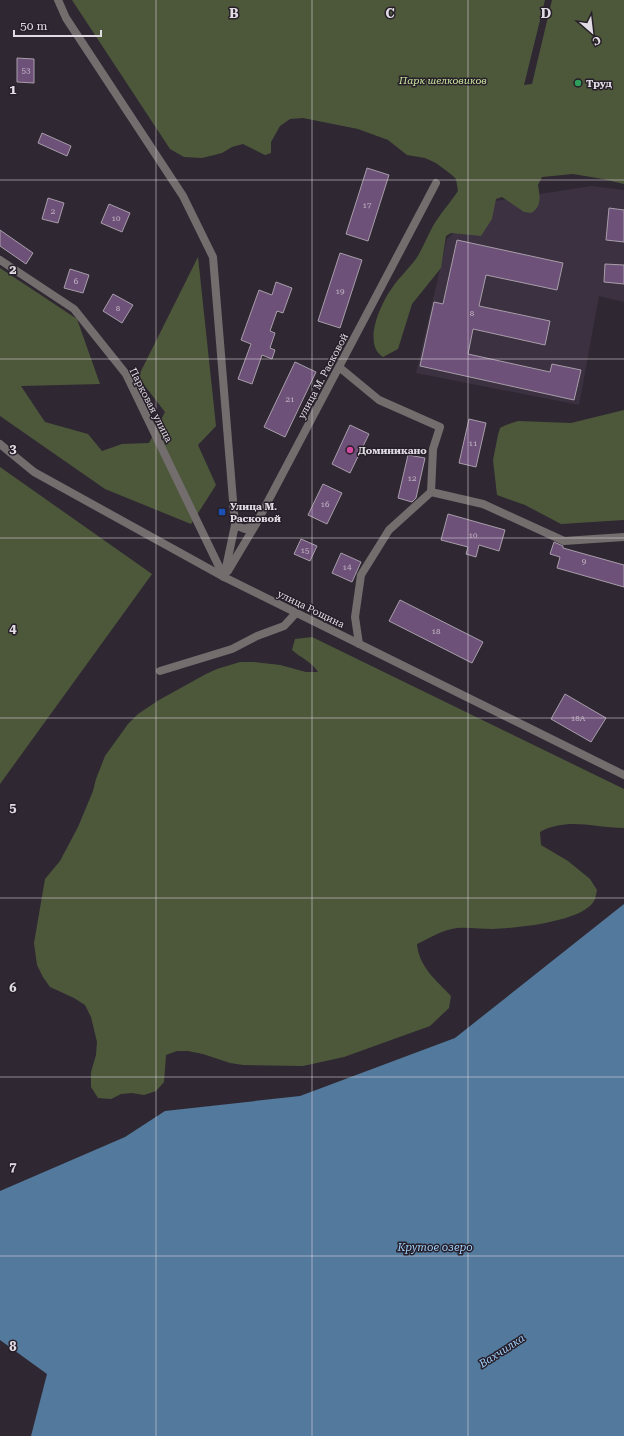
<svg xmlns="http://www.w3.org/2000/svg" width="624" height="1436" font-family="'Roboto Serif',serif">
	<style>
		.built { fill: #3c3140 }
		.green { fill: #4d583b }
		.water { fill: #537a9d }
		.building { fill: #6e5178; stroke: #a79eaa }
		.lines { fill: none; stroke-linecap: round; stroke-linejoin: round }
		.minor { stroke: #746d6e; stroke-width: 8 }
		.tertiary { stroke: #746d6e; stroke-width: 8 }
		.grid { fill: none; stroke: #e1dce3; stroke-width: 1; stroke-opacity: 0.55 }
		.leisure-dot { fill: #2e9e5b; stroke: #261e28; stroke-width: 1.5 }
		.hotel-dot { fill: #d1479c; stroke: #261e28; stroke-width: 1.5 }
		.transit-dot { fill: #1a4fb4; stroke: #261e28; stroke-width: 1.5 }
		.labels { text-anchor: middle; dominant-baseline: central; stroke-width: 3; stroke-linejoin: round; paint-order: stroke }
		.number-label { font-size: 8px; fill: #c4b9c8 }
		.park-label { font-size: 10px; font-style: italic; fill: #cdeba1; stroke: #261e28 }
		.poi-label { font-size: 10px; font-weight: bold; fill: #e1dce3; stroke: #261e28; text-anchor: start }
		.street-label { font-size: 10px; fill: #e1dce3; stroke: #261e28 }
		.water-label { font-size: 11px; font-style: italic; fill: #a0d0fc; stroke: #261e28 }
		.grid-label { font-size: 13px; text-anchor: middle; font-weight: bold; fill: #e1dce3; stroke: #261e28; stroke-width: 3; stroke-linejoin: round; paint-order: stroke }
	</style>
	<rect width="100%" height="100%" fill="#2f2832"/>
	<!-- built -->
	<path class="built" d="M591,186L624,190V302L599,296L579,405L416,373L447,239L489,202Z"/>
	<!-- green -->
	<path class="green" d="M72,0H545L524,85L532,84L552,0H624V184L603,179L573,174L542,177L538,185C540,196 542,207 531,213L524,212L502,197L496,199L492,219L481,236L451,233L446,236L441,268L412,304L398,349L383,357C362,344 381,303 392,288C400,276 412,266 419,254C424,245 428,235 433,226C440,214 450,203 458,191L456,179L452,175L436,163L425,158L407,155L388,140L358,129L303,118L290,119L280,126L271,142V153L265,155L243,144L232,147L222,153L202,158L184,157L170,149Z
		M198,257L216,426L198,445L216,485L191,524L105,489L0,416V268L77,319L100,384L21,386L45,422L88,434L102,451L122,444L149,443L165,412L138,377Z
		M624,410V520L561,524L525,505L497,495L493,460L498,435L500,428L506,425L518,421L571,423Z
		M0,467L152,574L0,784Z
		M312,637L624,789V828C594,828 568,817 540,832L541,845L568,861L590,879L597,890C596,893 596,898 594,901C582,922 516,928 493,929C481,929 469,927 457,928C442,930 430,938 417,944C419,967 436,980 451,996L449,1008L430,1026L344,1057L303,1066L243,1065L230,1063L203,1054L188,1051H177L166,1055L164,1082L156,1091L144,1095L132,1093L121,1094L111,1099L98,1098L91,1087V1072L96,1055L97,1042L91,1017L85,1005L74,998L50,987L43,977L37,965L34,943L45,879L60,861L78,827L93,791L96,779L105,756L128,724L138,714L159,700L206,674L217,669L240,662H254L280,665L306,672H318C312,662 301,658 292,650L295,639Z"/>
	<!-- water -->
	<path class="water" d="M624,904V1436H31L47,1374L0,1340V1191L125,1137L165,1111L300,1096L455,1038Z"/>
	<!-- building -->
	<path class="building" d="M17,58L34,59V83L17,82Z
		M42,133L71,146L67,156L38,143Z
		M367,168L389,175L368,241L346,234Z
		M48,198L64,203L58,223L42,219Z
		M109,204L130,213L122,232L101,223Z
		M609,208L624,210V242L606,240Z
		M0,230L33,253L26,264L0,246Z
		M457,240L563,263L557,290L486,275L479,306L550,321L545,345L473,329L468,354L550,372L552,364L581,370L574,400L420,366L434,302L443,304Z
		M340,253L362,260L340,328L318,321Z
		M605,264L624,265V284L604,282Z
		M70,269L89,275L83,293L64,288Z
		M276,282L292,288L283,313L277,311L270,331L275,333L270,348L275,350L272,359L262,355L252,384L238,379L251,344L241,340L259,290L272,295Z
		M113,294L133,305L122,323L103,311Z
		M295,362L316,372L285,437L264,427Z
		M469,419L486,423L476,467L459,463Z
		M350,425L369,434L350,473L332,464Z
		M408,455L425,458L416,498L412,502L398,498Z
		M323,484L342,493L327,524L308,515Z
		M448,514L505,530L499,551L479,545L476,557L466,554L468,547L441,540Z
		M301,539L317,546L310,561L294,554Z
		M554,542L563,546V548L624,565V587L557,568L560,557L550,554Z
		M341,553L361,562L352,582L332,573Z
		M400,600L483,642L472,663L389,621Z
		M565,694L606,718L591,742L551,719Z"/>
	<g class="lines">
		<!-- minor -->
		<path class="minor" d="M58,0L66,18L183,196L213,257L235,525L224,577
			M0,260L74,309L126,374L224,577
			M339,367L379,400L440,427L433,449L431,492L389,530L361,575L355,617L359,644
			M431,492L483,504L564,541L624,537
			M235,525L245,529L256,524
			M228,571L256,524L436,183
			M224,577L624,775
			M160,671L232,649L257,636L284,626L296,613"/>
		<!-- tertiary -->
		<path class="tertiary" d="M0,444L34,472L224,577"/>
	</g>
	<!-- grid -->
	<path class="grid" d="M156,0V1436M312,0V1436M468,0V1436M0,180H624M0,359H624M0,538H624M0,718H624M0,898H624M0,1077H624M0,1256H624"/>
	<!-- markers -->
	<circle class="leisure-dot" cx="578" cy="83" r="4"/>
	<circle class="hotel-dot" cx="350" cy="450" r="4"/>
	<rect class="transit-dot" x="218" y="508" width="8" height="8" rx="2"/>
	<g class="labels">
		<!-- number labels -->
		<g class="number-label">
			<text x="26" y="70">53</text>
			<text x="367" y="205">17</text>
			<text x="53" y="211">2</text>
			<text x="116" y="218">10</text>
			<text x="76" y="281">6</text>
			<text x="340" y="291">19</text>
			<text x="118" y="308">8</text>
			<text x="472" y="313">8</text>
			<text x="290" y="399">21</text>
			<text x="473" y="443">11</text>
			<text x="412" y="478">12</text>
			<text x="325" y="504">16</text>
			<text x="473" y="535">10</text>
			<text x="305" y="550">15</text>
			<text x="584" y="561">9</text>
			<text x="347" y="567">14</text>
			<text x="436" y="631">18</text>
			<text x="578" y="718">18А</text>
		</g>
		<!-- park labels -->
		<g class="park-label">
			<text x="443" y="80">Парк шелковиков</text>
		</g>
		<!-- poi labels -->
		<g class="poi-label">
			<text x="586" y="83">Труд</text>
			<text x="358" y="450">Доминикано</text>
			<text x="230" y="506">Улица М.<tspan x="230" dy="12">Расковой</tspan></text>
		</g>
		<!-- street labels -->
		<g class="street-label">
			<text transform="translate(323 376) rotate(-62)">улица М. Расковой</text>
			<text transform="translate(151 405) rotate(63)">Парковая улица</text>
			<text transform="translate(311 609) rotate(26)">улица Рощина</text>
		</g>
		<!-- water labels -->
		<g class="water-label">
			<text x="435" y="1247">Крутое озеро</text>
			<text transform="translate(502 1351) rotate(-33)">Вахчилка</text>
		</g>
	</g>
	<g class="grid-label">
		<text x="234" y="18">B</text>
		<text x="390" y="18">C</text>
		<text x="546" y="18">D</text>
		<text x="13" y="94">1</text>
		<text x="13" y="274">2</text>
		<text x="13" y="453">3</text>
		<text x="13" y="633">4</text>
		<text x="13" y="812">5</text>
		<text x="13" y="992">6</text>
		<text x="13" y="1171">7</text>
		<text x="13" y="1351">8</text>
	</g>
	<!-- north arrow -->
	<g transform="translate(592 32) rotate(152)" stroke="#261e28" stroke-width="3" paint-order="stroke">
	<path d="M0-3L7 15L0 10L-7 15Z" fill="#e1dce3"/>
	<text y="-6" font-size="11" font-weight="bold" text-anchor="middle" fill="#e1dce3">С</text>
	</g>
	<!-- scale -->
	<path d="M14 30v6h87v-6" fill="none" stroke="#e1dce3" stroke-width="2"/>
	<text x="20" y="30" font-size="12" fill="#e1dce3" stroke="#261e28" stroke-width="3" paint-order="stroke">50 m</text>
</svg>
